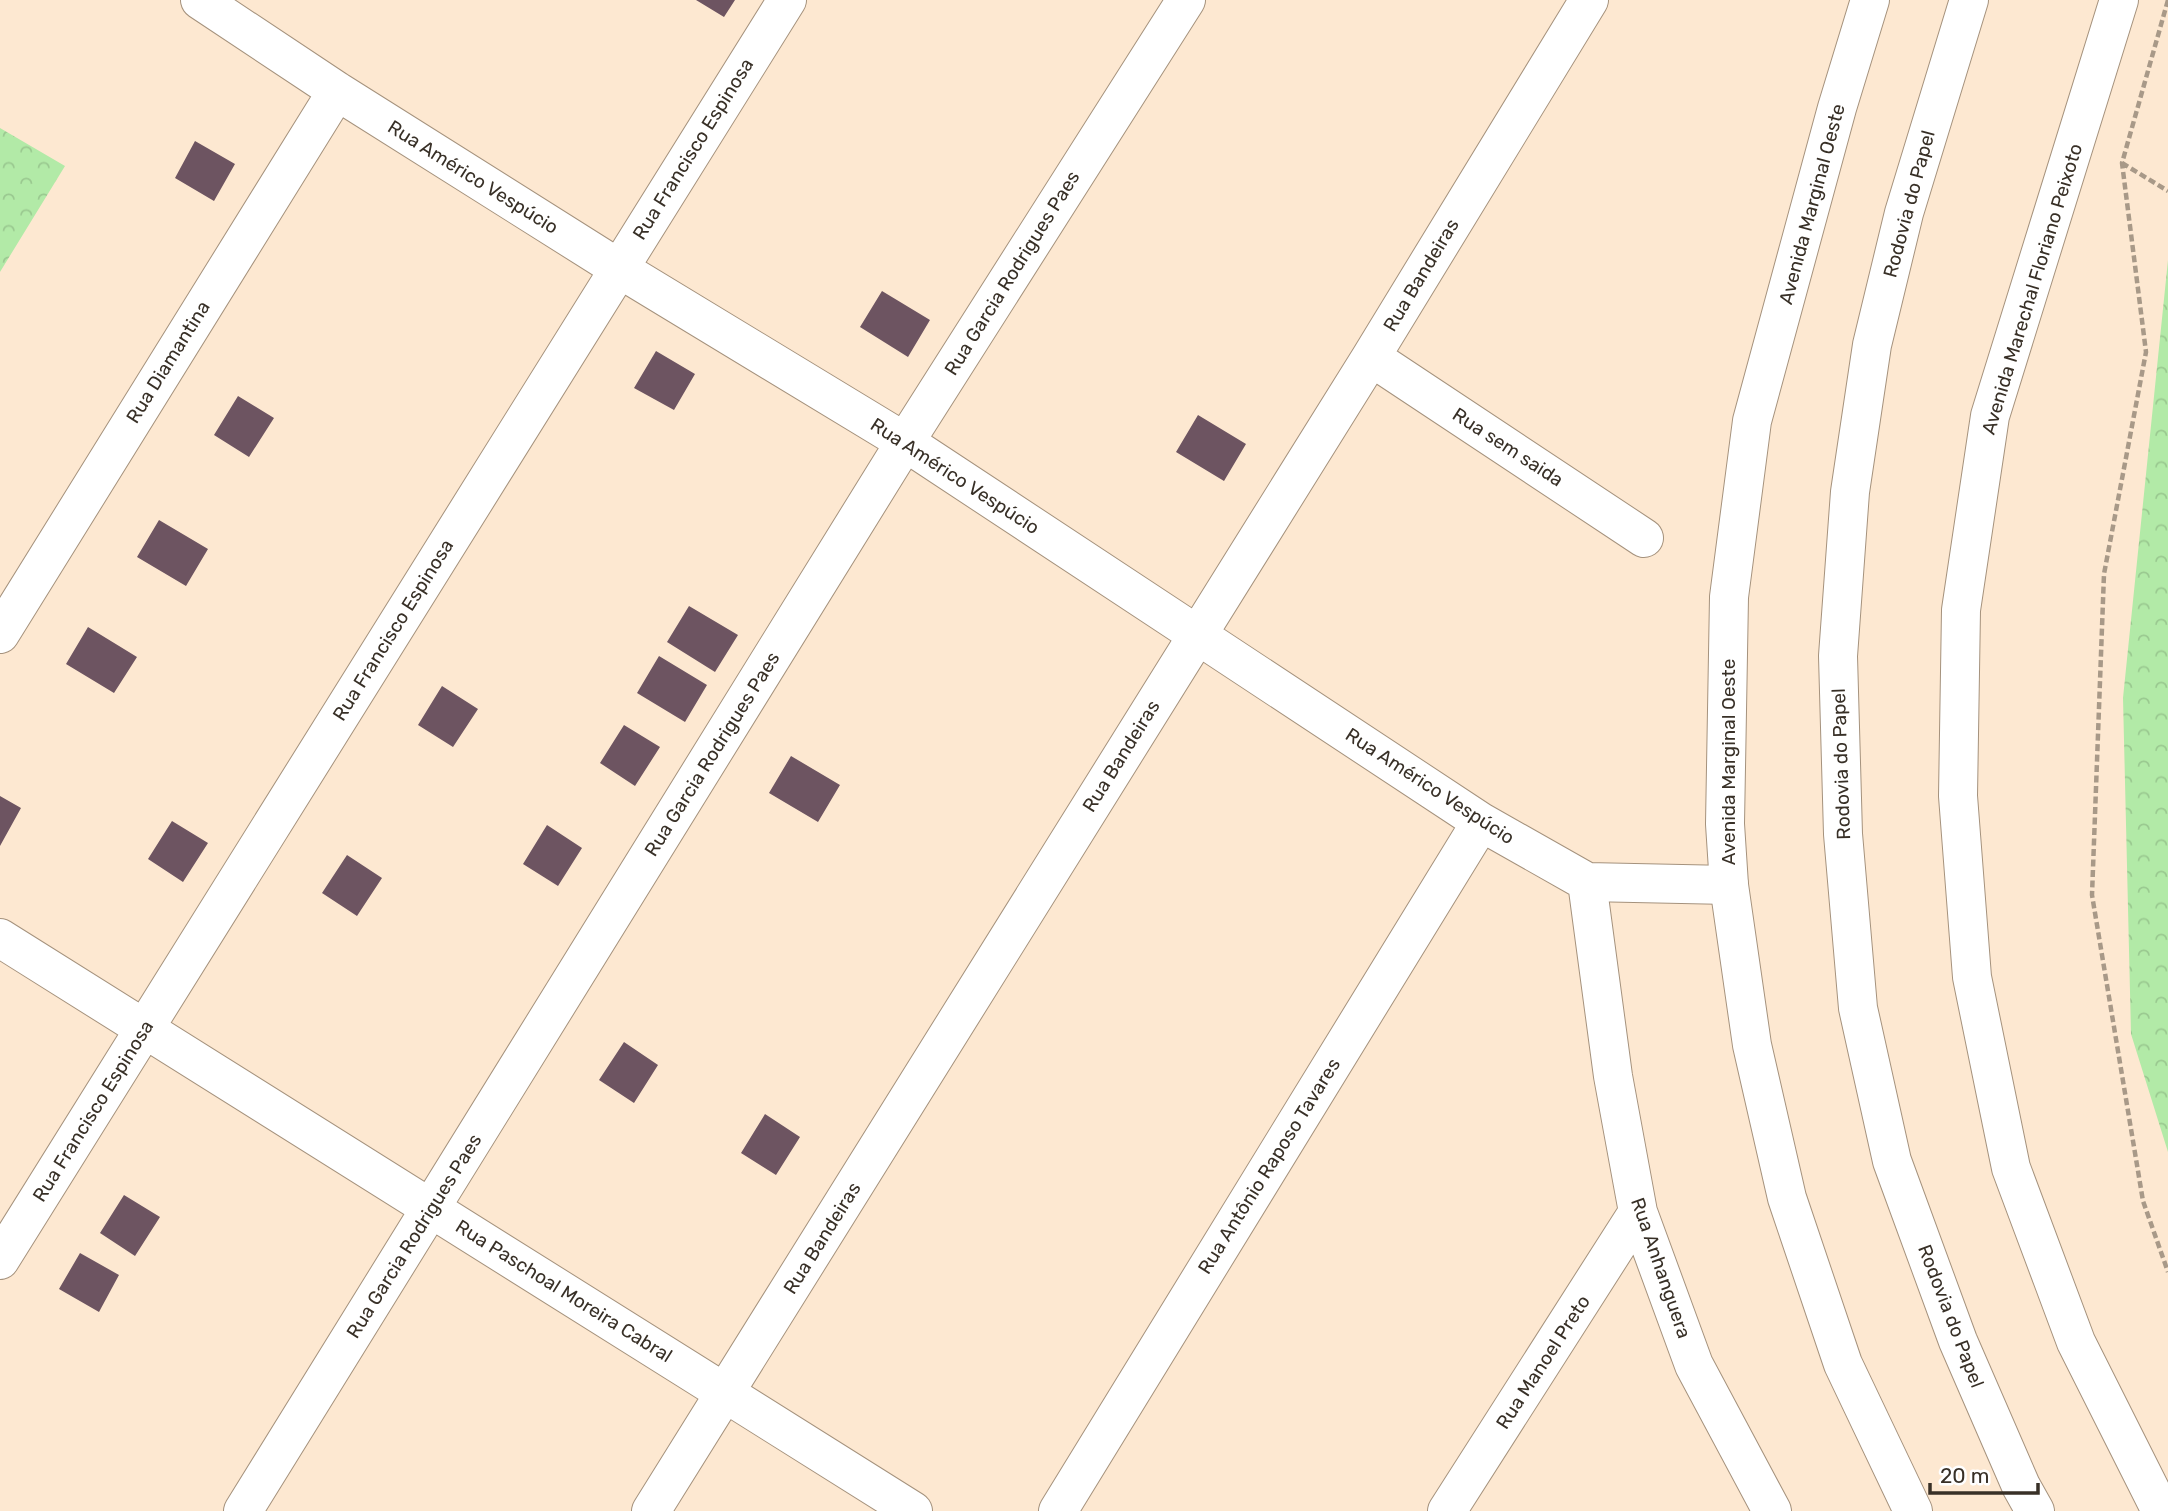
<svg xmlns="http://www.w3.org/2000/svg" width="2168" height="1511" font-family="Rubik,sans-serif">
	<style>
		.forest { fill: url(#forest-crowns) }
		.building { fill: #6d5461 }
		.lines { fill: none; stroke-linecap: round; stroke-linejoin: round }
		.minor-casing { stroke: #a5927d; stroke-width: 40 }
		.major-casing { stroke: #a5927d; stroke-width: 40 }
		.path { stroke: #a89988; stroke-width: 4.5; stroke-dasharray: 7 3.5; stroke-linecap: butt }
		.minor { stroke: #fff; stroke-width: 38 }
		.major { stroke: #fff; stroke-width: 38 }
		.labels { text-anchor: middle; dominant-baseline: central; stroke-width: 7; stroke-linejoin: round; paint-order: stroke }
		.street-label { font-size: 19px; fill: #383027; stroke: #fff }
	</style>
	<defs>
		<pattern id="forest-crowns" width="20" height="18" patternUnits="userSpaceOnUse" patternTransform="scale(1.75)"><rect width="20" height="18" fill="#b2eaa7"/><path d="M2 6a3 3 0 1 1 6 0M12 15a3 3 0 1 1 6 0" fill="none" stroke="#9ac990"/></pattern>
	</defs>
	<rect width="100%" height="100%" fill="#fde8d1"/>
	<!-- forest -->
	<path class="forest" d="M0,128L65,166L0,272Z
		M2168,260V1152L2131,1034L2123,698Z"/>
	<!-- building -->
	<path class="building" d="M696,0H735L724,17Z
		M195,141L235,164L214,201L175,178Z
		M882,291L930,320L908,357L860,327Z
		M656,351L695,374L674,410L634,388Z
		M238,396L274,418L249,457L214,435Z
		M1198,415L1246,444L1224,481L1176,452Z
		M159,520L208,549L186,586L137,557Z
		M689,606L738,635L715,672L667,642Z
		M88,627L137,657L114,693L66,664Z
		M659,656L707,685L685,722L637,693Z
		M442,686L478,709L453,747L418,725Z
		M624,725L660,747L635,786L600,763Z
		M791,756L840,785L818,822L769,793Z
		M0,796L21,808L0,846Z
		M172,821L208,843L183,882L148,859Z
		M547,825L582,848L558,886L523,864Z
		M347,855L382,878L357,916L322,893Z
		M624,1042L658,1065L634,1103L599,1080Z
		M765,1114L800,1137L776,1175L741,1153Z
		M124,1195L160,1217L135,1256L100,1233Z
		M80,1253L119,1275L99,1312L59,1289Z"/>
	<g class="lines">
		<!-- minor casing -->
		<g class="minor-casing">
			<path id="minor" d="M200,0L337,91L618,268L905,442L1481,822L1587,882L1729,885
				M1371,357L1644,538
				M0,634L337,91
				M1587,882L1613,1076L1638,1212L1694,1365L1772,1511
				M0,938L913,1511
				M0,1260L787,0
				M243,1511L905,442L1186,0
				M651,1511L1371,357L1589,0
				M1058,1511L1481,822
				M1447,1511L1638,1212"/>
		</g>
		<!-- major casing -->
		<g class="major-casing">
			<path id="major" d="M1870,0L1837,108L1752,421L1729,597L1725,824L1729,885L1752,1045L1787,1198L1843,1364L1913,1511
				M1969,0L1904,213L1872,345L1850,492L1838,656L1843,834L1858,1008L1892,1161L1958,1341L2021,1486L2035,1511
				M2119,0L1990,416L1961,610L1958,796L1972,977L2011,1168L2076,1342L2161,1511"/>
		</g>
		<!-- path -->
		<path class="path" d="M2168,0L2122,163L2146,352L2104,574L2092,895L2143,1201L2168,1272
			M2122,163L2168,191"/>
		<!-- minor -->
		<use href="#minor" class="minor"/>
		<!-- major -->
		<use href="#major" class="major"/>
	</g>
	<g class="labels">
		<!-- street labels -->
		<g class="street-label">
			<text transform="translate(693 149) rotate(-58)">Rua Francisco Espinosa</text>
			<text transform="translate(473 177) rotate(32)">Rua Américo Vespúcio</text>
			<text transform="translate(1812 204) rotate(-75)">Avenida Marginal Oeste</text>
			<text transform="translate(1909 204) rotate(-75)">Rodovia do Papel</text>
			<text transform="translate(1012 273) rotate(-58)">Rua Garcia Rodrigues Paes</text>
			<text transform="translate(1421 275) rotate(-59)">Rua Bandeiras</text>
			<text transform="translate(2032 289) rotate(-73)">Avenida Marechal Floriano Peixoto</text>
			<text transform="translate(168 362) rotate(-58)">Rua Diamantina</text>
			<text transform="translate(1508 447) rotate(33)">Rua sem saida</text>
			<text transform="translate(955 476) rotate(33)">Rua Américo Vespúcio</text>
			<text transform="translate(393 630) rotate(-58)">Rua Francisco Espinosa</text>
			<text transform="translate(712 754) rotate(-58)">Rua Garcia Rodrigues Paes</text>
			<text transform="translate(1121 756) rotate(-58)">Rua Bandeiras</text>
			<text transform="translate(1728 762) rotate(-90)">Avenida Marginal Oeste</text>
			<text transform="translate(1841 764) rotate(-92)">Rodovia do Papel</text>
			<text transform="translate(1430 786) rotate(33)">Rua Américo Vespúcio</text>
			<text transform="translate(93 1111) rotate(-58)">Rua Francisco Espinosa</text>
			<text transform="translate(1269 1166) rotate(-58)">Rua Antônio Raposo Tavares</text>
			<text transform="translate(414 1236) rotate(-58)">Rua Garcia Rodrigues Paes</text>
			<text transform="translate(822 1238) rotate(-58)">Rua Bandeiras</text>
			<text transform="translate(1661 1268) rotate(71)">Rua Anhanguera</text>
			<text transform="translate(564 1291) rotate(32)">Rua Paschoal Moreira Cabral</text>
			<text transform="translate(1951 1316) rotate(69)">Rodovia do Papel</text>
			<text transform="translate(1543 1362) rotate(-57)">Rua Manoel Preto</text>
		</g>
	</g>
	<!-- scale -->
	<path d="M1930 1483v10h108v-10" fill="none" stroke="#383027" stroke-width="3.5"/>
	<text x="1940" y="1483" font-size="21" fill="#383027" stroke="#ffffff" stroke-width="5" paint-order="stroke">20 m</text>
</svg>
